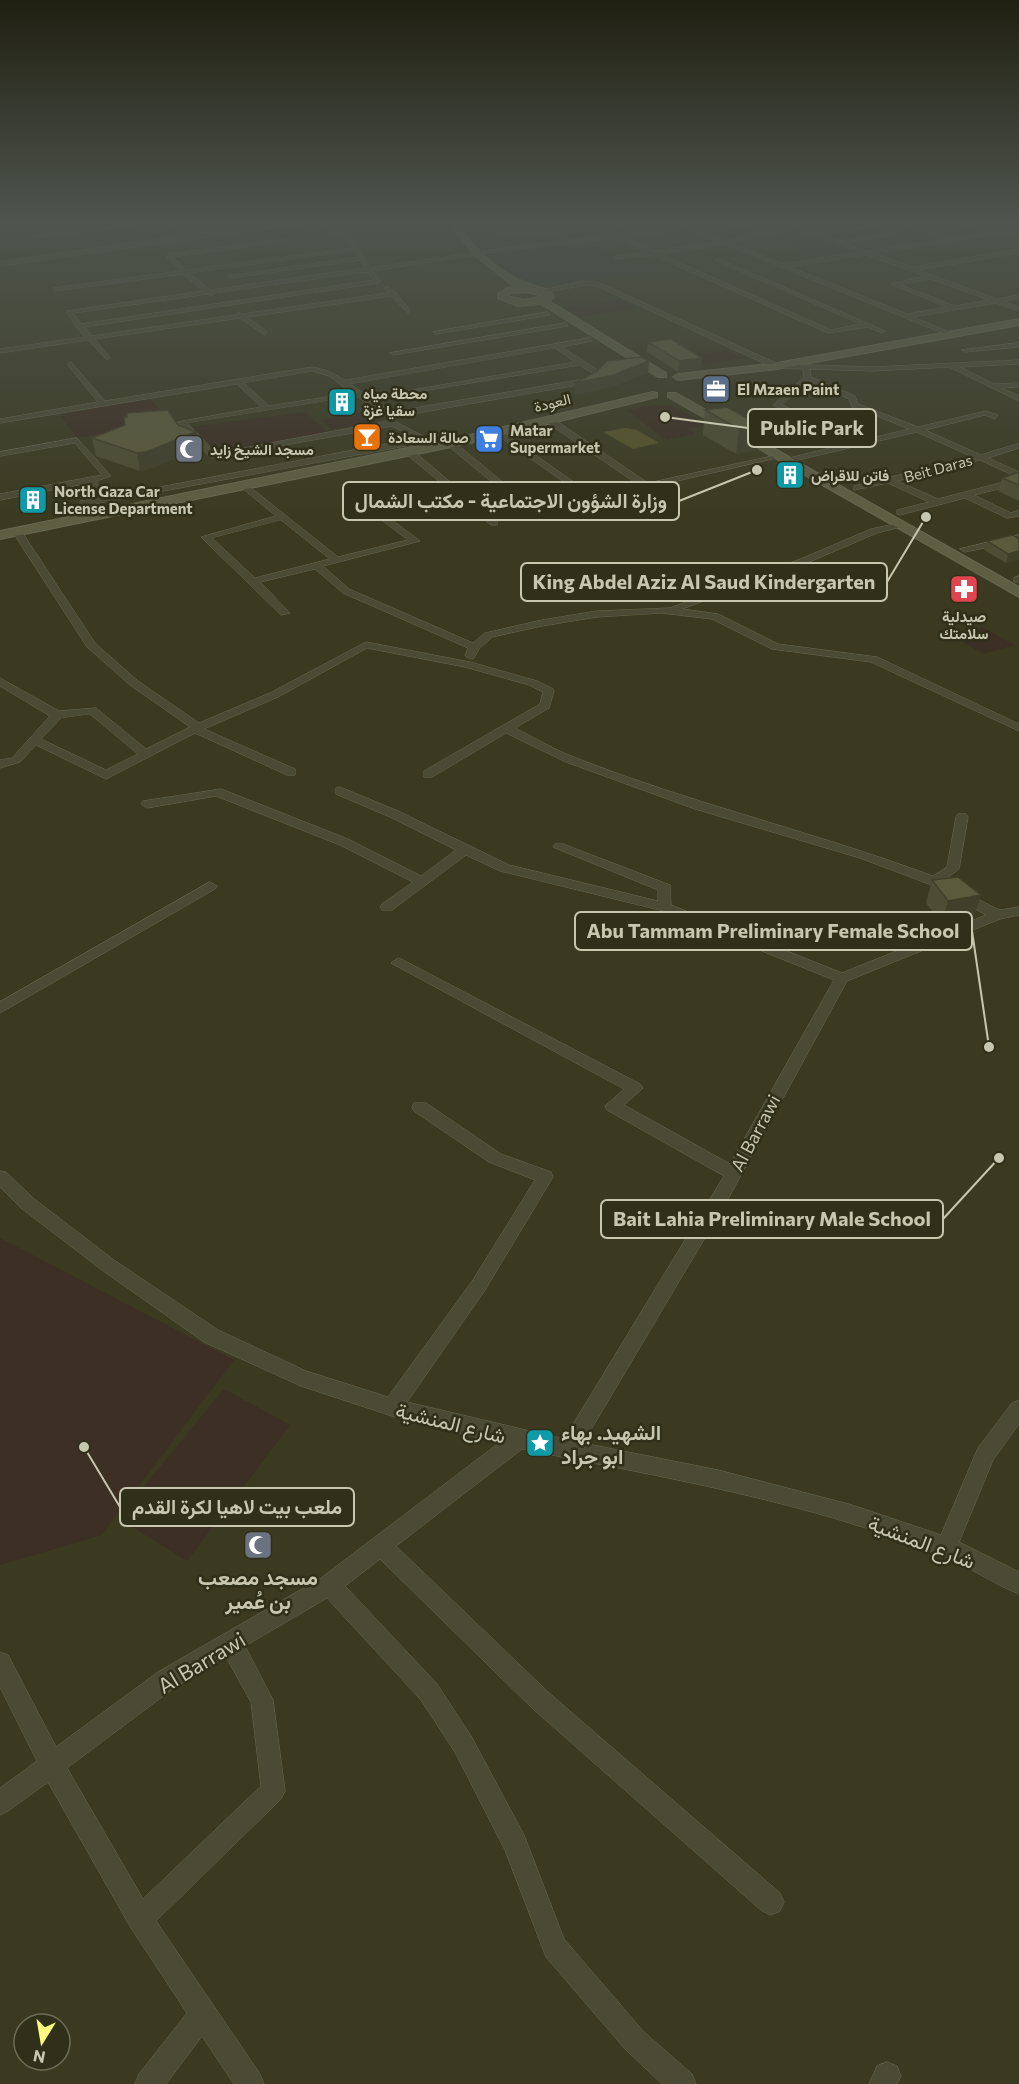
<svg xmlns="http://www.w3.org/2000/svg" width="1019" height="2084" font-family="Commissioner,Vazirmatn,sans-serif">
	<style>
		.medical { fill: #343c2d }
		.green { fill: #3c2f23 }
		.water { fill: #56542a }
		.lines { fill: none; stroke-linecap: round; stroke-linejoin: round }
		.street-casing { stroke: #696852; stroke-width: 1 }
		.secondary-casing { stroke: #696852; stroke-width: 2 }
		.street { fill: #4b4a34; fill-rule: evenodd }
		.secondary { fill: #5e5e42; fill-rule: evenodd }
		.wall { fill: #4e4d34 }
		.shaded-wall { fill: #403f2a }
		.building { fill: #5b5a3c; stroke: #403f2a; stroke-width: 1.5 }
		.labels { text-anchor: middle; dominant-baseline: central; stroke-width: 5; stroke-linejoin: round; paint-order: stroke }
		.far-poi-label { font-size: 15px; font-weight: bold; fill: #c7c7af; stroke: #302f1a; text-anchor: start }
		.far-street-label { font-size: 15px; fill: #c7c7af; stroke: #302f1a }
		.street-label { font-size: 18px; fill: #c7c7af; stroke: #302f1a }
		.near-street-label { font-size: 21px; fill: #c7c7af; stroke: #302f1a }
		.near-poi-label { font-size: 21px; font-weight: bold; fill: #c7c7af; stroke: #302f1a; text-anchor: start }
		.leader { fill: none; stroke: #c7c7af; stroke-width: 2 }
		.callout-dot { fill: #c7c7af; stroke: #302f1a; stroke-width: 2 }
		.callout { fill: #302f1a; stroke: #c7c7af; stroke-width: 2 }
		.callout-label { font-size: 20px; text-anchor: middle; font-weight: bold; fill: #c7c7af }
	</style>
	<rect width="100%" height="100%" fill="#3b3a21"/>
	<!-- medical -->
	<path class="medical" d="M795,228L864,253L822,259L763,235Z
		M555,248L570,254H600L642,263L657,270L539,286L526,285L484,256Z"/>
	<!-- green -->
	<path class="green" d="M620,300L637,308L580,317L565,308Z
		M728,350L743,358L700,365L685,356Z
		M150,398L169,422L77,438L60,415Z
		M655,405L673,406L707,425L687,429L695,434L666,440L627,410Z
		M369,411L381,420L332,429L320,420Z
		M305,412L328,433L219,453L192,427Z
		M982,627L1015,645L983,654L954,637Z
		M0,1238L234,1360L102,1535L0,1565Z
		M224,1389L290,1425L187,1561L118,1518Z"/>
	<!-- water -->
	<path class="water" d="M626,428L637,430L659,443L633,449L603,432Z"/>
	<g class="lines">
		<!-- street casing -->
		<g class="street-casing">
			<path id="street" d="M129,223H145L37,238L34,236Z
				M164,223H171L189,234L306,223L0,266V262L183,235Z
				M315,223C342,223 359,247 370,268L472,253L475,255L372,271L381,281L378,283L84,327L92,336L235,315L238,312L242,314L388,293L384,288L387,286L396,293L410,310L408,313L391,296L247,317L267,332L265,335L240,318L95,339L110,358L107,360L88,340L0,353V349L85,337L76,327L66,311L203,291L183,274L55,291L53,288L180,271L166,257L168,254L284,239L287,241L173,257L186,270L353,248L342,238ZM355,251L359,257L228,276L231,278L360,260L365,268L210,290L189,273ZM367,272L374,280L81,324L73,313L208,294L212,296L215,293Z
				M584,223L596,225L625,223L602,228L617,234L682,227L675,223H683L700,230L752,224L706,232L726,241L801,223L807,224L800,226L817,233L878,223L876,226L822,234L839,241L889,233L892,235L845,243L867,251L943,239L899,223H907L950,238L985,233L959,223H967L991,232L1019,227V231L874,253L912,267L1019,249V253L918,270L997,299L1019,295V299L1004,301L1019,307V311L996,303L913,317L954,334L952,337L725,244L660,254L831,330L861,324L714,260L719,259L885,331L882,333L868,327L828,333L653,255L614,259L616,256L647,252L615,238L477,254L474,252L562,241L553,235L500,234L498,231H554L590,226ZM794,228L860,252L783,264L731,243ZM595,229L609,235L568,240L559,234ZM688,229L719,242L654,251L623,237ZM866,255L925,276L891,284L947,307L907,314L790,267ZM931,279L989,300L955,306L901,285Z
				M584,281L600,283L778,364L872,367L1019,360V364L960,367L994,384L1019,383V387L1002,388L1019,396V401L949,367L872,371L810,369L811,377L855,396L858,404L918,427L986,411L998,415L995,419L985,415L925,430L981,455L1019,443V448L988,458L1019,472V478L980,460L897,481L938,499L1019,478V484L974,495L1011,513L1019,510V516L1007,518L965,498L900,515L897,514V510L929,502L888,483L854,490V486L973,457L917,432L785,463V459L909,429L877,416L823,429L773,405L804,377L803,369L774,368L597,286L584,285L543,293L540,291ZM809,381L849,399L852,407L870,413L824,424L782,405Z
				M548,312L550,315L436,334L433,332Z
				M566,323L568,326L393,355L390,353Z
				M590,338L592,341L562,347L601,372L595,382L394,417L396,422L429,439L430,441L426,443L392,426L211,458L177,422L261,407L237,384L0,423V419L98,402L67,364L71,362L105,401L312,367L328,371L345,380ZM555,348L575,362L400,392L404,394L580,365L594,374L590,378L391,412L350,384ZM312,371L329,376L352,393L269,406L244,383ZM356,396L387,416L389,421L216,453L187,423Z
				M1019,343V347L965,352L962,350Z
				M546,418H552L648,483L781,454L785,456L591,501L493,432L500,430L592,495L639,485L546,422Z
				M77,438L111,476L96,481L108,497L390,443L412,442L416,444L88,505L89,512L85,515L81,512L80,501L100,498L89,483L0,500V494L102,475L75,443L0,456V452Z
				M447,441H453L527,502V506H521L447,445Z
				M405,449H411L497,521V525H491L405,453Z
				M245,483L338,557L408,540L358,502L365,500L420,541L323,566L349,589L473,643L485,633L542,620L597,611L670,608L803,558L871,529L904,522V526L877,533L809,562L682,609L718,614L778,644L877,657L1019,724V731L871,662L772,649L712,619L661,613L597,617L542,626L492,637L479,649L474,658L470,659L465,656L468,648L343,593L315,569L260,582L290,613L281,615L201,537L276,516L242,488L241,486ZM281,520L330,559L255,578L212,538Z
				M14,529H20L95,643L138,681L199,723L270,693L366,642L470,662L537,681L553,689L554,691L549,708L515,728C535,738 555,750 576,758C693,804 815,832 933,876L947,867L956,817L958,814H966L968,817L959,869L943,881L999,910L1019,907V915L1000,919L847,981L728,1199L583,1443L718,1470L852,1505L941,1535L978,1448L1012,1403L1019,1400V1424L993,1460L959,1542L1019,1572V1594C992,1583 968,1566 941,1555C807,1501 662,1477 522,1449L396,1546L548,1692L780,1893L784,1902L780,1911L771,1915L762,1911L532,1708L380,1559L345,1586L437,1684L471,1736L524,1835L564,1939L643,2031L692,2074L696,2084H662L625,2049L546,1957L505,1850L455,1752L421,1700L327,1598L245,1646L273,1700L285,1791L281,1799L156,1921L260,2074L264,2084H234L202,2036L166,2084H135L139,2074L187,2013L131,1928L48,1782L8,1811L0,1815V1788L37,1761L0,1687V1652L8,1655L56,1747L158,1672L321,1578L499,1443L392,1416L301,1386L204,1342L102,1270L21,1208L0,1187V1171L6,1172L33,1198L114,1260L218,1330L306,1371L388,1397L473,1280L535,1180L489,1162L414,1111L412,1107L414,1103H426L501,1154L551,1172L553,1177L485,1290L407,1402L564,1439L724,1176L607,1110L605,1106L624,1089L391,963L398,958L403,960L640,1084L643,1088L624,1105L730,1164L834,980L660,910L500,871L466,855L392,910H382L380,907L382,904L413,882L340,845L216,796L147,808L141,804L143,801L221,789L348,839L421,876L456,850L390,817L336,794V788L340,787L398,811L509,865L658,901V890L553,847L555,844H563L670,885L671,905L842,973L986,915L929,884L860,858L695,809L566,762L506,733L432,777H424V771L540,704L543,692L529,685L465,667L367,648L278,697L204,729L295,769V775H287L195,733L106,779L36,745L20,762L0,768V760L12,758L50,716L0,686V678L59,711L96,708L146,749L190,727L130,685L87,647L12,531ZM90,714L138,754L106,770L41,739L61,718ZM226,1657L251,1702L261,1786L143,1899L67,1768L174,1688Z
				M1019,535V541L965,552L960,549Z
				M1019,576V582H1014V578Z
				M210,882L217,886L215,889L0,1013V1002Z
				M887,2062L897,2066L901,2076L897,2084H869L877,2066Z"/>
		</g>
		<!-- secondary casing -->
		<g class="secondary-casing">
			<path id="secondary" d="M450,223H458C479,258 510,281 549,290L554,297L549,301L666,373V377H658L541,304L518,306L498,298V294L507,288L515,287L473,254ZM527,292L544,296L525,300L507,296L512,293Z
				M1019,319V325L777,369L678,380L673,377L678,374L777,363Z
				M653,392L657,393V397L466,444L0,539V531L466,436Z
				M668,393H676L1019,587V597L668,397Z"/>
		</g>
		<!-- street -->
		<use href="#street" class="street"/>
		<!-- secondary -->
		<use href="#secondary" class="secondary"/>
	</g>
	<!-- wall -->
	<path class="wall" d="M648,342L702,358L701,369L678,372L647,352Z
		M705,410L756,423L796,442L775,446L758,437L757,450L736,454L703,435Z
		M125,425H178L196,432L199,449L149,469L140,471L96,456L92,438Z
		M1019,472V501L998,491L1002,478Z
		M1019,539L1006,563L984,550L987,541Z
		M932,880L974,917L942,924L926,903Z"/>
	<!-- shaded-wall -->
	<path class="shaded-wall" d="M702,358L701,369L678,372L679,361Z
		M649,361L648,373L613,387L575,395V383Z
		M760,425L757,450L736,454L739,429Z
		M196,432L199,449L149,469L140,471L137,453Z
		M796,437V442L775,446V442Z
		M1019,551V560L1006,563L1008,554Z
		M981,895L974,917L942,924L948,901Z"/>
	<!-- building -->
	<path class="building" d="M671,339L702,358L679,361L648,342Z
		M641,357L649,361L614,375L575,383L597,371L607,361Z
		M727,407L760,425L739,429L705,410Z
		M168,410L178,425L196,432L146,452L137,453L92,438L125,425L124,417H127V413Z
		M1019,472V485L1002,478Z
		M1013,535L1019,539V551L1008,554L987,541Z
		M958,877L981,895L948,901L932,880Z"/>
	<!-- sky -->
	<linearGradient id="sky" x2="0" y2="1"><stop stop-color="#202012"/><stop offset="0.43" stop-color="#4f554e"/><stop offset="1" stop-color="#4f554e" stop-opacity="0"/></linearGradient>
	<rect width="1019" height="515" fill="url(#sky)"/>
	<!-- icons -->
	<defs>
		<g id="office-square" transform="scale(1.5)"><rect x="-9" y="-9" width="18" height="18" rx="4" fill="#5c6f8a" stroke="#302f1a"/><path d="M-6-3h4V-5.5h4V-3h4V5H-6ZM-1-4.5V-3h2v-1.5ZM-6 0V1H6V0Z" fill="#fff"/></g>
		<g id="building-square" transform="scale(1.5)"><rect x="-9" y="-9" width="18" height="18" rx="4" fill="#0f9aa8" stroke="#302f1a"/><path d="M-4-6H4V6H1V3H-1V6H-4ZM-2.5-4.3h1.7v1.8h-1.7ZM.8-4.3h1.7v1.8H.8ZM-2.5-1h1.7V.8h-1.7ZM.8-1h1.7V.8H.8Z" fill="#fff"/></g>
		<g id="bar-square" transform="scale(1.5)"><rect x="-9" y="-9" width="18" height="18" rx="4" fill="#e8710a" stroke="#302f1a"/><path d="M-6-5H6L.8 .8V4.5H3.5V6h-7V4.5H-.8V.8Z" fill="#fff"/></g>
		<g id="supermarket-square" transform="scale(1.5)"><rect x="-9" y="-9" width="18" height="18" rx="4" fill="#3f7fe0" stroke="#302f1a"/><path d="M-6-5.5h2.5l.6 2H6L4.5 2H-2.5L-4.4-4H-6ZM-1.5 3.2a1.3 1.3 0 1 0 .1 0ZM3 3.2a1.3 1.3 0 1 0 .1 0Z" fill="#fff"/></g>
		<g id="mosque-square" transform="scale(1.5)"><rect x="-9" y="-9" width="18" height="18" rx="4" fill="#6b7280" stroke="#302f1a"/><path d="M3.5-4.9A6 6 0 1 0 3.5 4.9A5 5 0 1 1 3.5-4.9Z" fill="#fff"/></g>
		<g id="pharmacy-square" transform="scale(1.5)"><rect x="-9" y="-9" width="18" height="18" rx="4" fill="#e0444e" stroke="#302f1a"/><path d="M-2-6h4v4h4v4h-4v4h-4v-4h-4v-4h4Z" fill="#fff"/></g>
		<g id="sight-square" transform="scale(1.5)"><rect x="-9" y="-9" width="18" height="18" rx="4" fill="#0f9aa8" stroke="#302f1a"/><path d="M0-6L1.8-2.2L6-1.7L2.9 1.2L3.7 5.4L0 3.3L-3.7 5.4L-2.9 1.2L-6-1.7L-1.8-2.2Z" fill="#fff"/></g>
	</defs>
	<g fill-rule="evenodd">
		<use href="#office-square" x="716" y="389"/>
		<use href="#building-square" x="342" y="402"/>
		<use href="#bar-square" x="367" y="437"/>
		<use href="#supermarket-square" x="489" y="439"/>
		<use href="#mosque-square" x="189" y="449"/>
		<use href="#building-square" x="790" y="475"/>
		<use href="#building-square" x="33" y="500"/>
		<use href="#pharmacy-square" x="964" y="589"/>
		<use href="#sight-square" x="540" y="1443"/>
		<use href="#mosque-square" x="258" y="1545"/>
	</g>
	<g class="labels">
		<!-- far-poi labels -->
		<g class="far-poi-label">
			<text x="737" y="389">El Mzaen Paint</text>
			<text x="363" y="393">محطة مياه<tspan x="363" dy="17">سقيا غزة</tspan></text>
			<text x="510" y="430">Matar<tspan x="510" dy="17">Supermarket</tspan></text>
			<text x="388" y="437">صالة السعادة</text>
			<text x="210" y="449">مسجد الشيخ زايد</text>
			<text x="811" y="475">فاتن للاقراض</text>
			<text x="54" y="491">North Gaza Car<tspan x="54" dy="17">License Department</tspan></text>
			<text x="964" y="616" text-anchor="middle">صيدلية<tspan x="964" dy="17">سلامتك</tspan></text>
		</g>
		<!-- far-street labels -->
		<g class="far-street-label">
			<text transform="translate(552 402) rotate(-14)">العودة</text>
			<text transform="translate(938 468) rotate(-15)">Beit Daras</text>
		</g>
		<!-- street labels -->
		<g class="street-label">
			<text transform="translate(755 1133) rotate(-62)">Al Barrawi</text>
		</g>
		<!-- near-street labels -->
		<g class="near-street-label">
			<text transform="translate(451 1422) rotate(14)">شارع المنشية</text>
			<text transform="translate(922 1541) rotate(21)">شارع المنشية</text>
			<text transform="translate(201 1662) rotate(-31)">Al Barrawi</text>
		</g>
		<!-- near-poi labels -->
		<g class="near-poi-label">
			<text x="561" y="1431">الشهيد. بهاء<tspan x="561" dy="24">ابو جراد</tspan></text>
			<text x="258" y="1576" text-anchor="middle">مسجد مصعب<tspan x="258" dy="24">بن عُمير</tspan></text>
		</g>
	</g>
	<!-- callouts -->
	<path class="leader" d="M665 417L748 428M757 470L679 501M926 517L887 582M989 1047L972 931M999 1158L943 1219M84 1447L120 1507"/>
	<g class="callout-dot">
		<circle cx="665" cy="417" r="6"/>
		<circle cx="757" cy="470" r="6"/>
		<circle cx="926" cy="517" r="6"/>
		<circle cx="989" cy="1047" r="6"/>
		<circle cx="999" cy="1158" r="6"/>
		<circle cx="84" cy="1447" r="6"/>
	</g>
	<g class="callout">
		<rect x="748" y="409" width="128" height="38" rx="6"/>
		<rect x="343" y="482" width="336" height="38" rx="6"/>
		<rect x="521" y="563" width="366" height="38" rx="6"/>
		<rect x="575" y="912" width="397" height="38" rx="6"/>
		<rect x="601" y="1200" width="342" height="38" rx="6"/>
		<rect x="120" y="1488" width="234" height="38" rx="6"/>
	</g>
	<g class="callout-label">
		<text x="812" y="435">Public Park</text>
		<text x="511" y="508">وزارة الشؤون الاجتماعية - مكتب الشمال</text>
		<text x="704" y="589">King Abdel Aziz Al Saud Kindergarten</text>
		<text x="773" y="938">Abu Tammam Preliminary Female School</text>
		<text x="772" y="1226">Bait Lahia Preliminary Male School</text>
		<text x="237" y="1514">ملعب بيت لاهيا لكرة القدم</text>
	</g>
	<!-- north arrow -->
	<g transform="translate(42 2042) rotate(191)"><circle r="28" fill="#302f1a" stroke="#6c6c56" stroke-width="1.5"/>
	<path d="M0-4.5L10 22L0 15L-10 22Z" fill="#fcfb7f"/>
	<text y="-9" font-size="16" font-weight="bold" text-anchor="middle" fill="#c7c7af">N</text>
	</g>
</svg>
